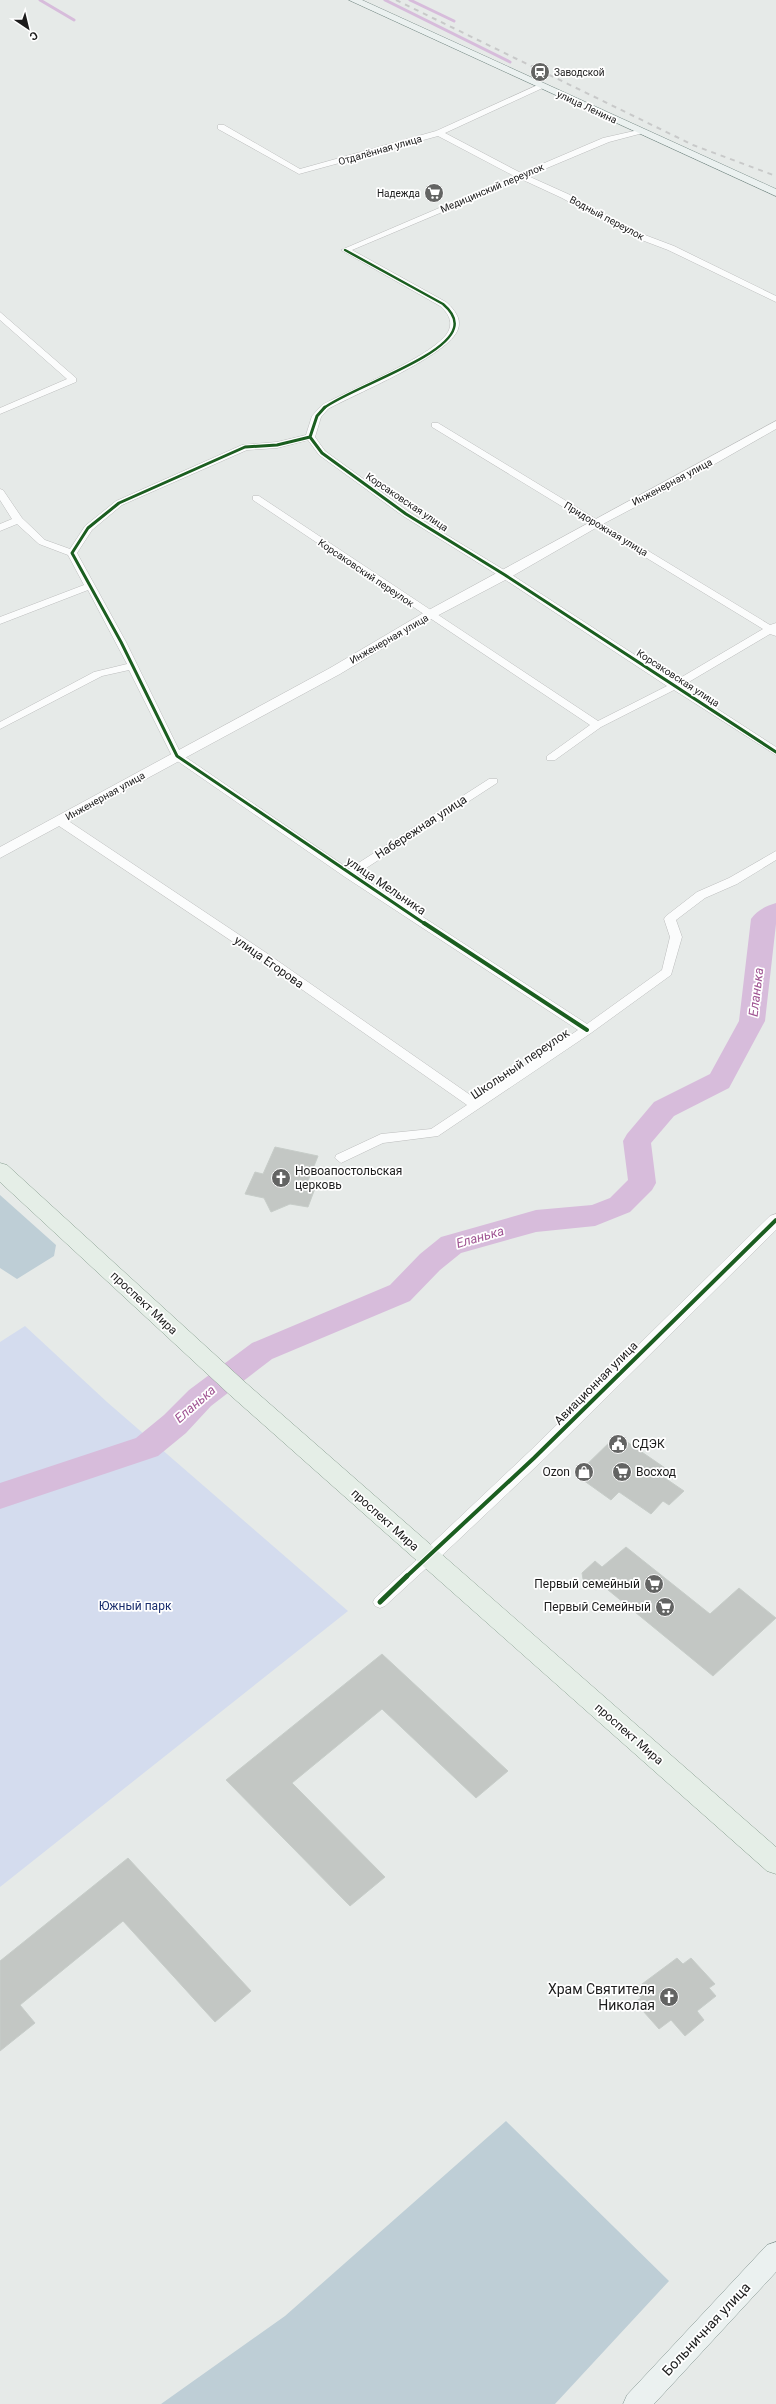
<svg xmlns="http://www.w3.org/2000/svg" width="776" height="2404" font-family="Roboto,sans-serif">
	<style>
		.forest { fill: #beced6 }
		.park { fill: #d4dcee }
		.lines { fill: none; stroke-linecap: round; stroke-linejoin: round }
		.stream { stroke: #d7bcdb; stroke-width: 3 }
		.river { fill: #d7bcdb; fill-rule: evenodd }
		.building { fill: #c3c7c4; stroke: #c7cdc9 }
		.minor-casing { stroke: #bcbdbd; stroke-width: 1 }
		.tertiary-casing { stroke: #bcbdbd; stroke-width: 1 }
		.secondary-casing { stroke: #80928e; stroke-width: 1 }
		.primary-casing { stroke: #869d8e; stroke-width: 1 }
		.minor { fill: #fbfcfc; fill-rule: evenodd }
		.tertiary { fill: #fbfcfc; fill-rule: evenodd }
		.secondary { fill: #ebf1f0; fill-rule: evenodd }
		.primary { fill: #e5eee7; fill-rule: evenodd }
		.rail { stroke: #c8c9c9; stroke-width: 2; stroke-dasharray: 5 5; stroke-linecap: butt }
		.cycleway-far3-casing { stroke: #fff; stroke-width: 4 }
		.cycleway-far2-casing { stroke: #fff; stroke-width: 5 }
		.cycleway-far1-casing { stroke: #fff; stroke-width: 6 }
		.cycleway-casing { stroke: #fff; stroke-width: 8 }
		.cycleway-far3 { stroke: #1b5e20; stroke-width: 2.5 }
		.cycleway-far2 { stroke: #1b5e20; stroke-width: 3 }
		.cycleway-far1 { stroke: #1b5e20; stroke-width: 4 }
		.cycleway { stroke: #1b5e20; stroke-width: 5 }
		.labels { text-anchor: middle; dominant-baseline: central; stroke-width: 3.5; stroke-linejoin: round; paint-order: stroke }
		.far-poi-label { font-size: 10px; fill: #1c1c1c; stroke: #fff; text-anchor: start }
		.far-street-label { font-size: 10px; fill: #1c1c1c; stroke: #fff }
		.street-label { font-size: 12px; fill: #1c1c1c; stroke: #fff }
		.poi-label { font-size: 12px; fill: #1c1c1c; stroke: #fff; text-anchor: start }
		.park-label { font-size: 12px; fill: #192d6c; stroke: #fff }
		.water-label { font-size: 13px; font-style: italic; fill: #a05593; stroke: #fff }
		.near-poi-label { font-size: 14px; fill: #1c1c1c; stroke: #fff; text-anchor: end }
		.near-street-label { font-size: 14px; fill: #1c1c1c; stroke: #fff }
	</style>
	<rect width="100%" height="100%" fill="#e6eae8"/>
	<!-- forest -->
	<path class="forest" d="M0,1195L56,1245L54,1256L17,1279L0,1268Z
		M506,2121L669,2281L555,2404H161L285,2316Z"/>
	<!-- park -->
	<path class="park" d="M25,1326L107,1402L348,1611L0,1887V1342Z"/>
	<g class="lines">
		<!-- stream -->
		<path class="stream" d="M40,0L74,20
			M385,0L510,62
			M410,0L454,21"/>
		<!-- river -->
		<path class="river" d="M776,903V924L765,1021L729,1088L674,1116L651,1143L656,1183L652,1190L630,1212L595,1226L536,1232L461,1253L440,1270L410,1301L272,1359L211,1406L186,1433L158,1456L0,1509V1483L136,1438L164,1415L189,1390L252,1343L390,1285L420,1254L441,1237L536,1210L592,1205L610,1198L628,1180L623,1141L627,1134L654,1102L710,1074L739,1021L751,919C757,910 766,906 776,903Z"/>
	</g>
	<!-- building -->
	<path class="building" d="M275,1147L318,1156L308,1181L317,1183L308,1207L290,1204L271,1212L264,1198L245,1194L255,1172L263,1174Z
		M617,1435L668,1470L662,1476L684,1491L669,1505L663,1501L651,1514L619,1492L611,1500L576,1475Z
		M626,1547L710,1614L739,1588L776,1618L713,1676L602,1585L596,1590L583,1579L582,1573L595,1561L602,1567Z
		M382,1654L508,1771L476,1798L382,1709L292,1783L385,1877L350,1906L226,1780Z
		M128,1858L251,1991L215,2022L123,1921L20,2005L35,2023L0,2051V1961Z
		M677,1958L683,1964L691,1958L715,1984L709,1988L716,1996L697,2011L704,2020L685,2036L671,2020L659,2029L635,2002L641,1998L634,1990Z"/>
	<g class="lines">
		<!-- minor casing -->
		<g class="minor-casing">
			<path id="minor" d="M540,84L547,86L445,133L521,173L603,138L643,129V133L609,142L528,176L568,194L637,232L674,246L776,296V302L668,250L631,236L562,198L521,179L352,250L446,302C453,308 462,318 458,329C450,355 355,394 328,409L321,417L315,437L325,451L409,512L509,573L675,681L763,629L432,427V423H438L770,625L776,623V636L770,634L682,686L776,747V755L674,690L601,727L555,760H547V756L590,725L253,500V496H259L598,721L667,686L501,577L403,516L319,455L308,440L277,448L247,450L122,505L92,530L77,553L126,642L181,754L349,869L489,779H497V783L357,874L587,1024L662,970L670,937L664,919L666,916L697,892L729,878L776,851V860L737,884L705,898L676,920L682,937L671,975L591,1033L438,1136L383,1143L341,1163L335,1158L336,1155L381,1134L431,1129L467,1105L257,958L56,824L54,821L56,818H64L265,952L476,1099L578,1030L345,877L173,758L129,670L102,676L0,729V722L94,672L127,664L88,590L0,624V617L84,585L68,555L39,544L17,524L0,531V524L12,519L0,500V489L3,490L22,518L45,540L70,549L85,526L116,501L242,445L277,442L306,435L312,416L322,405C347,391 439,354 449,330C453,320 447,312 440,306L341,250L514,176L438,136L299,174L218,129V125H224L300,169L436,131Z
				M0,312L76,378V382L0,414V408L67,379L0,320Z
				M428,1552L433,1554L435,1558L433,1562L385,1606L380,1608L375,1606L373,1602L375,1598L423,1554Z"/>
		</g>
		<!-- tertiary casing -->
		<g class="tertiary-casing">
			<path id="tertiary" d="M776,421V429L692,477L601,525L509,578L433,618L340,674L0,858V847L330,668L425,612Z
				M776,1214V1230L543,1460L434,1563L428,1566L422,1563L419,1558L422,1553L531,1450L770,1216Z"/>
		</g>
		<!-- secondary casing -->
		<g class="secondary-casing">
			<path id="secondary" d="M349,0H362L776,189V196Z
				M776,2242V2272L654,2404H623L627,2395L767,2245Z"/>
		</g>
		<!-- primary casing -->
		<g class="primary-casing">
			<path id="primary" d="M0,1163L7,1165L246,1383L776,1847V1874L767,1871L230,1395L0,1182Z"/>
		</g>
		<!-- minor -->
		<use href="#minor" class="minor"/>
		<!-- tertiary -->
		<use href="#tertiary" class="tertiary"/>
		<!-- secondary -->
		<use href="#secondary" class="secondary"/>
		<!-- primary -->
		<use href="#primary" class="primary"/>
		<!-- rail -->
		<path class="rail" d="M396,0L693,145L776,176"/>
		<!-- cycleway-far3 casing -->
		<g class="cycleway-far3-casing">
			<path id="cycleway-far3" d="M324,408C350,388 446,358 454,328C457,318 450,310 443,304L345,250"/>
		</g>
		<!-- cycleway-far2 casing -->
		<g class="cycleway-far2-casing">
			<path id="cycleway-far2" d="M325,407L317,416L310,437L322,453L406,514L505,575L776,752
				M310,437L277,445L245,447L119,503L88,528L72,553L121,642L177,756L425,924"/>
		</g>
		<!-- cycleway-far1 casing -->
		<g class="cycleway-far1-casing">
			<path id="cycleway-far1" d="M424,923L587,1030
				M406,1577L534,1458L776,1220"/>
		</g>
		<!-- cycleway casing -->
		<g class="cycleway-casing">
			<path id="cycleway" d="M380,1602L407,1576"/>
		</g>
		<!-- cycleway-far3 -->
		<use href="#cycleway-far3" class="cycleway-far3"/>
		<!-- cycleway-far2 -->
		<use href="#cycleway-far2" class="cycleway-far2"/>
		<!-- cycleway-far1 -->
		<use href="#cycleway-far1" class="cycleway-far1"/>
		<!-- cycleway -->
		<use href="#cycleway" class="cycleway"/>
	</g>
	<!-- icons -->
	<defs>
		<g id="station-disc" transform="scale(1)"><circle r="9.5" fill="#636463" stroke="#fff"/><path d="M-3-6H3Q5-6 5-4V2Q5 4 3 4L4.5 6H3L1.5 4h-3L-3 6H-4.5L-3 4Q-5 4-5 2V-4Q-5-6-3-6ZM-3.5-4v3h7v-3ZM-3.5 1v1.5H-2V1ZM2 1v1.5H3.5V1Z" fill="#fff"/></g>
		<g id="supermarket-disc" transform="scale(1)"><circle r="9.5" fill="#636463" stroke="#fff"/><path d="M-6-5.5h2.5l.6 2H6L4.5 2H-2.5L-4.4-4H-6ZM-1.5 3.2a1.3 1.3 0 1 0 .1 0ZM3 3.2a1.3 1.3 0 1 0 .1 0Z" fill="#fff"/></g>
		<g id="church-disc" transform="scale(1)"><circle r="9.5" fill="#636463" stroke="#fff"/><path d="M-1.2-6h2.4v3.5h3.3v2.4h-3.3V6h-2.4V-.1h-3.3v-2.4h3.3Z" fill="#fff"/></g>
		<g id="civic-disc" transform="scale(1)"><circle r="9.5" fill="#636463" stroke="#fff"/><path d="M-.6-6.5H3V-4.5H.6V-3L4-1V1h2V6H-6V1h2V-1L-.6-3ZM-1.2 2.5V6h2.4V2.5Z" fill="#fff"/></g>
		<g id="shop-disc" transform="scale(1)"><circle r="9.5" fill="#636463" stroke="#fff"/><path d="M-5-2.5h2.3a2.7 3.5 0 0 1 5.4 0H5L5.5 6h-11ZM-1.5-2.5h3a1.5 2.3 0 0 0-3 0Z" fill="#fff"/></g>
	</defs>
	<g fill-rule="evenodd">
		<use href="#station-disc" x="540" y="72"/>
		<use href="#supermarket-disc" x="434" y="193"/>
		<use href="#church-disc" x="281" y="1178"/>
		<use href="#civic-disc" x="618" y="1444"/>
		<use href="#shop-disc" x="584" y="1472"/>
		<use href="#supermarket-disc" x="622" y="1472"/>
		<use href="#supermarket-disc" x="654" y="1584"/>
		<use href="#supermarket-disc" x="665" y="1607"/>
		<use href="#church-disc" x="669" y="1997"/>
	</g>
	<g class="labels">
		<!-- far-poi labels -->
		<g class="far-poi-label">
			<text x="554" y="72">Заводской</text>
			<text x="420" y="193" text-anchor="end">Надежда</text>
		</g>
		<!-- far-street labels -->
		<g class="far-street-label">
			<text transform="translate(587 107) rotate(25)">улица Ленина</text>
			<text transform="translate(380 150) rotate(-16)">Отдалённая улица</text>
			<text transform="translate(492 188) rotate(-23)">Медицинский переулок</text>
			<text transform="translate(607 218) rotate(28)">Водный переулок</text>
			<text transform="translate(672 482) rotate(-28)">Инженерная улица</text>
			<text transform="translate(407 502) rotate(34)">Корсаковская улица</text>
			<text transform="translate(606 529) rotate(31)">Придорожная улица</text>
			<text transform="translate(366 573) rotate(34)">Корсаковский переулок</text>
			<text transform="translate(389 639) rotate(-30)">Инженерная улица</text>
			<text transform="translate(678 678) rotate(33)">Корсаковская улица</text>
			<text transform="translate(105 796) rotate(-29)">Инженерная улица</text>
		</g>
		<!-- street labels -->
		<g class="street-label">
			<text transform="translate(421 827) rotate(-33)">Набережная улица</text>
			<text transform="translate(386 886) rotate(34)">улица Мельника</text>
			<text transform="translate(269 962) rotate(35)">улица Егорова</text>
			<text transform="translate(520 1064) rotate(-34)">Школьный переулок</text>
			<text transform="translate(144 1303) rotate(43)">проспект Мира</text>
			<text transform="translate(596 1383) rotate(-45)">Авиационная улица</text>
			<text transform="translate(385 1520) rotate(42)">проспект Мира</text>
			<text transform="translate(629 1734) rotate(41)">проспект Мира</text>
		</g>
		<!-- poi labels -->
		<g class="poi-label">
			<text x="295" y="1171">Новоапостольская<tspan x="295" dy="14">церковь</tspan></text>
			<text x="632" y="1444">СДЭК</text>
			<text x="570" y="1472" text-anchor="end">Ozon</text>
			<text x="636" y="1472">Восход</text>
			<text x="640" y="1584" text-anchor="end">Первый семейный</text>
			<text x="651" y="1607" text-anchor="end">Первый Семейный</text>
		</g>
		<!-- park labels -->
		<g class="park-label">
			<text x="135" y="1606">Южный парк</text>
		</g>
		<!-- water labels -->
		<g class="water-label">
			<text transform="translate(756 992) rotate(-83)">Еланька</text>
			<text transform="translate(480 1237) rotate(-16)">Еланька</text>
			<text transform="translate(195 1404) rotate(-41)">Еланька</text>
		</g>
		<!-- near-poi labels -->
		<g class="near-poi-label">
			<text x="655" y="1989">Храм Святителя<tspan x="655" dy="16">Николая</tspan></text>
		</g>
		<!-- near-street labels -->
		<g class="near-street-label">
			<text transform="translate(706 2329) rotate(-47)">Больничная улица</text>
		</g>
	</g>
	<!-- north arrow -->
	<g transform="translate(28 28) rotate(145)" stroke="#ffffff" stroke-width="3" paint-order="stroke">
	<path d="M0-3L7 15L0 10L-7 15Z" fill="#1c1c1c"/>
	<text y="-6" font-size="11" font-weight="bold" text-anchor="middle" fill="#1c1c1c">С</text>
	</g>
</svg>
